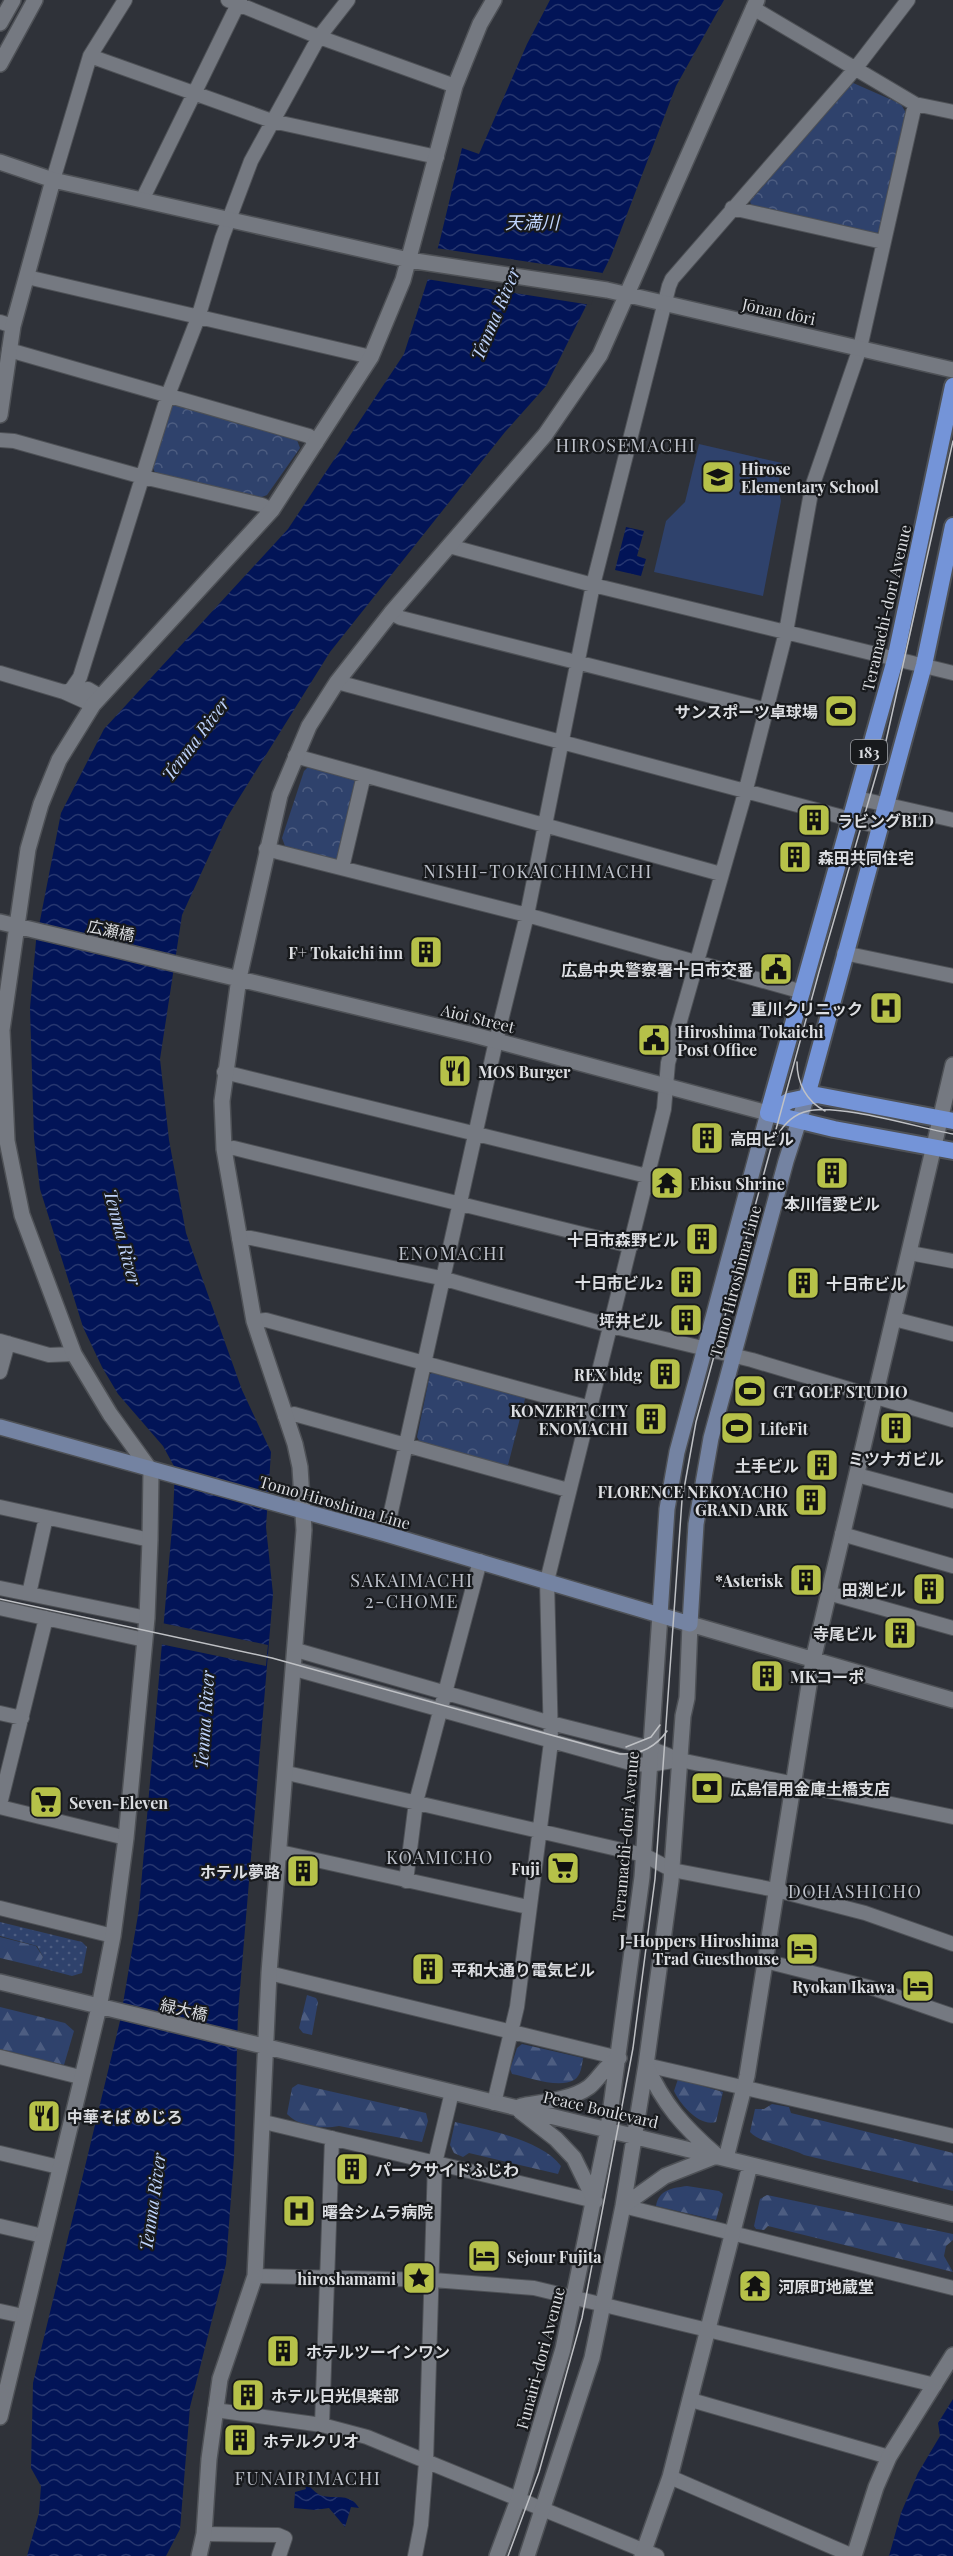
<svg xmlns="http://www.w3.org/2000/svg" width="953" height="2556" font-family="'Playfair Display','Noto Sans JP',serif">
	<style>
		.grass { fill: url(#grass-dots) }
		.forest { fill: url(#forest-firs) }
		.park { fill: url(#park-crowns) }
		.pitch { fill: #2f426c }
		.water { fill: url(#water-waves) }
		.pier { fill: #2f3239 }
		.lines { fill: none; stroke-linecap: round; stroke-linejoin: round }
		.minor-casing { stroke: #4e5156; stroke-width: 16 }
		.tertiary-casing { stroke: #4e5156; stroke-width: 18 }
		.secondary-casing { stroke: #4e5156; stroke-width: 18 }
		.trunk-casing { stroke: #4e5156; stroke-width: 20 }
		.minor { stroke: #757981; stroke-width: 14 }
		.tertiary { stroke: #757981; stroke-width: 15 }
		.secondary { stroke: #7483a2; stroke-width: 15 }
		.trunk { stroke: #7494d8; stroke-width: 16 }
		.tram { stroke: #bfc1c5; stroke-width: 1.5 }
		.labels { text-anchor: middle; dominant-baseline: central; stroke-width: 4.5; stroke-linejoin: round; paint-order: stroke }
		.shield { fill: #181a1d; stroke: #a0a2a6; stroke-width: 1.5 }
		.shield-label { font-size: 15px; font-weight: bold; fill: #dbdde1 }
		.street-label { font-size: 16px; fill: #dbdde1; stroke: #181a1d }
		.poi-label { font-size: 16px; font-weight: bold; fill: #dbdde1; stroke: #181a1d; text-anchor: start }
		.water-label { font-size: 18px; font-style: italic; fill: #c0d5fd; stroke: #181a1d }
		.neighbourhood-label { font-size: 18px; letter-spacing: 1.5px; fill: #bec2cb; stroke: #181a1d }
	</style>
	<defs>
		<pattern id="grass-dots" width="8" height="8" patternUnits="userSpaceOnUse" patternTransform="scale(1.5)"><rect width="8" height="8" fill="#2f426c"/><path d="M2 2h.1M6 6h.1" fill="none" stroke="#4d5d81" stroke-width="1.8" stroke-linecap="round"/></pattern>
		<pattern id="forest-firs" width="22" height="20" patternUnits="userSpaceOnUse" patternTransform="scale(1.5)"><rect width="22" height="20" fill="#2f426c"/><path d="M5 1l3.5 6h-7zM16 11l3.5 6h-7z" fill="#4d5d81"/></pattern>
		<pattern id="park-crowns" width="20" height="18" patternUnits="userSpaceOnUse" patternTransform="scale(1.5)"><rect width="20" height="18" fill="#2f426c"/><path d="M2 6a3 3 0 1 1 6 0M12 15a3 3 0 1 1 6 0" fill="none" stroke="#4d5d81"/></pattern>
		<pattern id="water-waves" width="16" height="10" patternUnits="userSpaceOnUse" patternTransform="scale(1.5)"><rect width="16" height="10" fill="#021457"/><path d="M0 5q4-4 8 0t8 0" fill="none" stroke="#26366f"/></pattern>
	</defs>
	<rect width="100%" height="100%" fill="#2f3239"/>
	<!-- grass -->
	<path class="grass" d="M0,1922L82,1942L87,1947L82,1973L72,1976L38,1967L43,1957L37,1946L0,1936Z"/>
	<!-- forest -->
	<path class="forest" d="M0,1937L36,1946L43,1957L38,1967L0,1958Z
		M307,1995L316,1998L318,2002L312,2035L303,2033L299,2028Z
		M0,2007L65,2023L74,2031L64,2065L0,2049Z
		M522,2044L583,2058C582,2065 581,2076 574,2080C558,2089 529,2077 512,2074L510,2069L517,2048Z
		M678,2079L723,2092L716,2122C699,2127 680,2104 674,2091Z
		M298,2084L426,2113L428,2121L422,2142L339,2126C323,2129 299,2127 287,2114L292,2088Z
		M772,2104L789,2107L791,2113L953,2153V2191L804,2155C788,2147 760,2143 750,2132L755,2109H764Z
		M455,2122C485,2129 542,2140 561,2166L558,2174L469,2153L463,2157L454,2153L450,2145Z
		M687,2186L719,2191L723,2194L716,2220L656,2206C659,2189 673,2188 687,2186Z
		M767,2195L953,2234V2240L946,2246L944,2256L953,2272L768,2226L764,2230L756,2229L754,2226L760,2199Z"/>
	<!-- park -->
	<path class="park" d="M851,82L901,104L907,115L880,231L872,236L752,209L750,201Z
		M176,405L297,440L300,448L267,495L257,499L156,475L153,468L171,407Z
		M309,766L357,778L341,856L336,860L285,846L282,838L304,771Z
		M436,1371L526,1395L507,1469L421,1444L417,1437L430,1374Z"/>
	<!-- pitch -->
	<path class="pitch" d="M699,444L782,463L778,486L781,501L763,596L654,572L666,521L685,502Z"/>
	<!-- water -->
	<path class="water" d="M550,0H724L676,86L611,256L546,386L505,432L330,652L226,819L182,915L160,1059L169,1140L186,1233L242,1390L271,1452L266,1527L273,1594L238,2013L234,2157L226,2264L190,2407L180,2529L166,2556H27L39,2513L41,2486L31,2468L33,2383L120,2021L139,1909L173,1516L175,1468L163,1446L118,1394L102,1367L83,1327L40,1189L34,1138L30,1008L36,941L61,813L104,729L288,529L404,354L439,244L462,148L479,154L527,44Z
		M626,527L644,531L637,556L646,559L641,576L615,570Z
		M953,2399V2556H889L901,2513L918,2473L940,2436L938,2423Z
		M303,2480C309,2485 316,2495 323,2496C337,2499 350,2493 359,2508L351,2507L345,2527L329,2508L315,2510L294,2508L295,2492L306,2489Z"/>
	<!-- pier -->
	<path class="pier" d="M436,248L603,273L591,305L426,279Z
		M162,1623L268,1645L266,1666L160,1644Z"/>
	<g class="lines">
		<!-- minor casing -->
		<g class="minor-casing">
			<path id="minor" d="M228,0L319,37L455,86
				M753,8L915,104L953,112
				M90,56L272,121L437,157
				M53,180L90,56L125,0
				M142,200L240,0
				M732,208L883,242
				M27,277L371,357
				M0,322L13,326
				M9,350L309,436L316,443
				M0,440L14,441L143,477L262,505L272,510
				M449,546L593,585L953,673
				M391,613L401,618L767,710
				M0,673L64,692L93,705
				M337,682L880,827
				M64,692L71,690L80,677L168,395L198,318L222,238L251,161L319,37L348,0
				M66,692L88,689L100,696
				M295,756L721,874
				M857,798L953,820
				M266,849L527,915L803,992
				M342,868L364,775
				M844,953L953,976
				M224,1072L647,1176
				M224,1149L234,1148L631,1246
				M239,1238H251L445,1279L611,1326L752,1360L953,1420
				M910,1253L953,1261
				M894,1319L953,1334
				M254,1321L266,1320L590,1408
				M0,1341L49,1355L74,1354
				M0,1372L8,1343
				M285,1416L294,1414L568,1490
				M857,1475L953,1501
				M0,1507L150,1540
				M386,1534L496,1041L527,915L593,585L669,286L672,279L855,69L908,0
				M842,1534L953,1566
				M0,1588L147,1618
				M828,1593L953,1628
				M29,1594L46,1517
				M0,1608L145,1640
				M296,1650L551,1723L650,1748L680,1760L953,1817
				M295,1669L634,1764L649,1765L678,1760
				M0,1713L22,1718
				M287,1773L626,1851L644,1855L672,1870L776,1890L865,1913L953,1944
				M0,1804L46,1618
				M0,1807L126,1838
				M280,1852L528,1907
				M406,1881L416,1802L480,1561
				M0,1908L113,1936
				M765,1961L872,1988L953,2016
				M269,1973L619,2058
				M0,2057L80,2077
				M646,2065L953,2136
				M494,2103L517,2007L551,1742L547,1581L664,1109L668,1063L745,793L786,632L812,487L860,348L915,104
				M264,2122L595,2201
				M0,2153L59,2167
				M623,2206L953,2288
				M0,2226L43,2236
				M255,2276L433,2280L534,2288L935,2385
				M0,2311L23,2316
				M691,2400L889,2457
				M215,2410L322,2425L367,2437L657,2556
				M322,2425L332,2138
				M670,2477L853,2556
				M204,2534L278,2535L285,2538L279,2556
				M415,2556L421,2525L426,2462L435,2163L452,2092"/>
		</g>
		<!-- tertiary casing -->
		<g class="tertiary-casing">
			<path id="tertiary" d="M0,23L13,0
				M0,64L35,0
				M0,162L53,180L409,260L607,290L953,370
				M0,415L13,326L53,180
				M0,922L474,1035L768,1113
				M0,1982L953,2214
				M646,2065C664,2105 683,2126 715,2154
				M521,2106C542,2102 571,2100 589,2087C600,2078 605,2065 619,2058
				M520,2111L556,2139L574,2158L595,2201
				M726,2158L747,2076L813,1660L953,1065
				M623,2206L665,2176L716,2156
				M0,2417L99,2007L113,1936L126,1838L147,1618L150,1540L151,1471L110,1414L74,1354L22,1215L7,1141L2,1030L28,849L41,804L59,760L93,705L272,510L371,357L403,280L455,86L480,24L494,0
				M199,2556L204,2534L209,2459L220,2379L255,2276L269,1973L304,1530L300,1467L295,1444L254,1321L224,1149L222,1101L239,978L280,795L309,726L337,682L391,613L545,435L600,355L757,0
				M497,2556L519,2497L563,2349L608,2129L642,1877L660,1615
				M527,2556L592,2358L623,2206L646,2065L671,1881L683,1716L687,1698L690,1624L953,1700
				M642,2556L670,2477L750,2165
				M854,2556L876,2487L889,2457L953,2355"/>
		</g>
		<!-- secondary casing -->
		<g class="secondary-casing">
			<path id="secondary" d="M0,1427L386,1534L690,1624L696,1524L711,1438L786,1161L807,1096
				M660,1615L667,1509L677,1452L768,1113"/>
		</g>
		<!-- trunk casing -->
		<g class="trunk-casing">
			<path id="trunk" d="M807,1096L924,665L953,526
				M768,1113L895,660L953,386
				M768,1113L789,1101L817,1095L953,1121
				M768,1113L834,1129L953,1151"/>
		</g>
		<!-- minor -->
		<use href="#minor" class="minor"/>
		<!-- tertiary -->
		<use href="#tertiary" class="tertiary"/>
		<!-- secondary -->
		<use href="#secondary" class="secondary"/>
		<!-- trunk -->
		<use href="#trunk" class="trunk"/>
		<!-- tram -->
		<path class="tram" d="M797,1062C797,1083 806,1101 825,1111
			M777,1136C784,1124 794,1114 808,1111C837,1103 920,1128 953,1134
			M0,1599L272,1658L620,1754C640,1755 655,1748 667,1731
			M626,1747L651,1737L660,1725
			M508,2556L539,2472L582,2318L633,2048L655,1879L682,1500L696,1422L819,972L886,741L953,441"/>
	</g>
	<!-- icons -->
	<defs>
		<g id="school-square" transform="scale(1.725)"><rect x="-9" y="-9" width="18" height="18" rx="4" fill="#b6c149" stroke="#181a1d"/><path d="M0-5L7-2L0 1L-7-2ZM-4 1L0 2.5L4 1V4Q0 6-4 4Z" fill="#111"/></g>
		<g id="stadium-square" transform="scale(1.725)"><rect x="-9" y="-9" width="18" height="18" rx="4" fill="#b6c149" stroke="#181a1d"/><path d="M0-5a6.5 5 0 1 0 0 10a6.5 5 0 1 0 0-10ZM-3.5-1.8h7v3.6h-7Z" fill="#111"/></g>
		<g id="building-square" transform="scale(1.725)"><rect x="-9" y="-9" width="18" height="18" rx="4" fill="#b6c149" stroke="#181a1d"/><path d="M-4-6H4V6H1V3H-1V6H-4ZM-2.5-4.3h1.7v1.8h-1.7ZM.8-4.3h1.7v1.8H.8ZM-2.5-1h1.7V.8h-1.7ZM.8-1h1.7V.8H.8Z" fill="#111"/></g>
		<g id="civic-square" transform="scale(1.725)"><rect x="-9" y="-9" width="18" height="18" rx="4" fill="#b6c149" stroke="#181a1d"/><path d="M-.6-6.5H3V-4.5H.6V-3L4-1V1h2V6H-6V1h2V-1L-.6-3ZM-1.2 2.5V6h2.4V2.5Z" fill="#111"/></g>
		<g id="hospital-square" transform="scale(1.725)"><rect x="-9" y="-9" width="18" height="18" rx="4" fill="#b6c149" stroke="#181a1d"/><path d="M-5-5h3v3.5h4V-5h3V5h-3V1.5h-4V5h-3Z" fill="#111"/></g>
		<g id="restaurant-square" transform="scale(1.725)"><rect x="-9" y="-9" width="18" height="18" rx="4" fill="#b6c149" stroke="#181a1d"/><path d="M-5-6h1v4h1v-4h1v4h1v-4h1v5L-1.5 .5V6h-2V.5L-5-1ZM5-6V6H3V1.5H1.5Q1.5-4 5-6Z" fill="#111"/></g>
		<g id="temple-square" transform="scale(1.725)"><rect x="-9" y="-9" width="18" height="18" rx="4" fill="#b6c149" stroke="#181a1d"/><path d="M0-6L5-2H3V0L6.5 2.5H4V6H1.5V3h-3V6H-4V2.5H-6.5L-3 0V-2H-5Z" fill="#111"/></g>
		<g id="bank-square" transform="scale(1.725)"><rect x="-9" y="-9" width="18" height="18" rx="4" fill="#b6c149" stroke="#181a1d"/><path d="M-6-4H6V4H-6ZM0-2.3a2.3 2.3 0 1 0 0 4.6a2.3 2.3 0 1 0 0-4.6Z" fill="#111"/></g>
		<g id="supermarket-square" transform="scale(1.725)"><rect x="-9" y="-9" width="18" height="18" rx="4" fill="#b6c149" stroke="#181a1d"/><path d="M-6-5.5h2.5l.6 2H6L4.5 2H-2.5L-4.4-4H-6ZM-1.5 3.2a1.3 1.3 0 1 0 .1 0ZM3 3.2a1.3 1.3 0 1 0 .1 0Z" fill="#111"/></g>
		<g id="hotel-square" transform="scale(1.725)"><rect x="-9" y="-9" width="18" height="18" rx="4" fill="#b6c149" stroke="#181a1d"/><path d="M-6-4.5h1.5V1H6V5H4.5V3h-9V5H-6ZM-4 0a1.8 1.8 0 1 1 3.6 0ZM.5 0V-2.5h3Q6-2.5 6 0Z" fill="#111"/></g>
		<g id="sight-square" transform="scale(1.725)"><rect x="-9" y="-9" width="18" height="18" rx="4" fill="#b6c149" stroke="#181a1d"/><path d="M0-6L1.8-2.2L6-1.7L2.9 1.2L3.7 5.4L0 3.3L-3.7 5.4L-2.9 1.2L-6-1.7L-1.8-2.2Z" fill="#111"/></g>
	</defs>
	<g fill-rule="evenodd">
		<use href="#school-square" x="718" y="477"/>
		<use href="#stadium-square" x="841" y="711"/>
		<use href="#building-square" x="814" y="820"/>
		<use href="#building-square" x="795" y="857"/>
		<use href="#building-square" x="426" y="952"/>
		<use href="#civic-square" x="776" y="969"/>
		<use href="#hospital-square" x="886" y="1008"/>
		<use href="#civic-square" x="654" y="1040"/>
		<use href="#restaurant-square" x="455" y="1071"/>
		<use href="#building-square" x="707" y="1138"/>
		<use href="#building-square" x="832" y="1173"/>
		<use href="#temple-square" x="667" y="1183"/>
		<use href="#building-square" x="702" y="1239"/>
		<use href="#building-square" x="686" y="1282"/>
		<use href="#building-square" x="803" y="1283"/>
		<use href="#building-square" x="686" y="1320"/>
		<use href="#building-square" x="665" y="1374"/>
		<use href="#stadium-square" x="750" y="1391"/>
		<use href="#building-square" x="651" y="1419"/>
		<use href="#stadium-square" x="737" y="1428"/>
		<use href="#building-square" x="896" y="1428"/>
		<use href="#building-square" x="822" y="1465"/>
		<use href="#building-square" x="811" y="1500"/>
		<use href="#building-square" x="806" y="1580"/>
		<use href="#building-square" x="929" y="1589"/>
		<use href="#building-square" x="900" y="1633"/>
		<use href="#building-square" x="767" y="1676"/>
		<use href="#bank-square" x="707" y="1788"/>
		<use href="#supermarket-square" x="46" y="1802"/>
		<use href="#supermarket-square" x="563" y="1868"/>
		<use href="#building-square" x="303" y="1871"/>
		<use href="#hotel-square" x="802" y="1949"/>
		<use href="#building-square" x="428" y="1969"/>
		<use href="#hotel-square" x="918" y="1986"/>
		<use href="#restaurant-square" x="44" y="2116"/>
		<use href="#building-square" x="352" y="2169"/>
		<use href="#hospital-square" x="299" y="2211"/>
		<use href="#hotel-square" x="484" y="2256"/>
		<use href="#sight-square" x="419" y="2278"/>
		<use href="#temple-square" x="755" y="2286"/>
		<use href="#building-square" x="283" y="2351"/>
		<use href="#building-square" x="248" y="2395"/>
		<use href="#building-square" x="240" y="2440"/>
	</g>
	<g class="labels">
		<!-- shield labels -->
		<rect class="shield" x="851" y="740" width="36" height="24" rx="4.5"/>
		<g class="shield-label">
			<text x="869" y="752">183</text>
		</g>
		<!-- street labels -->
		<g class="street-label">
			<text transform="translate(779 311) rotate(12)">Jōnan dōri</text>
			<text transform="translate(886 608) rotate(-77)">Teramachi-dori Avenue</text>
			<text transform="translate(111 930) rotate(12)">広瀬橋</text>
			<text transform="translate(478 1018) rotate(14)">Aioi Street</text>
			<text transform="translate(735 1281) rotate(-75)">Tomo Hiroshima Line</text>
			<text transform="translate(335 1502) rotate(16)">Tomo Hiroshima Line</text>
			<text transform="translate(625 1836) rotate(-85)">Teramachi-dori Avenue</text>
			<text transform="translate(184 2009) rotate(13)">緑大橋</text>
			<text transform="translate(601 2109) rotate(13)">Peace Boulevard</text>
			<text transform="translate(540 2358) rotate(-75)">Funairi-dori Avenue</text>
		</g>
		<!-- poi labels -->
		<g class="poi-label">
			<text x="741" y="468">Hirose<tspan x="741" dy="18">Elementary School</tspan></text>
			<text x="818" y="711" text-anchor="end">サンスポーツ卓球場</text>
			<text x="837" y="820">ラビングBLD</text>
			<text x="818" y="857">森田共同住宅</text>
			<text x="403" y="952" text-anchor="end">F+ Tokaichi inn</text>
			<text x="753" y="969" text-anchor="end">広島中央警察署十日市交番</text>
			<text x="863" y="1008" text-anchor="end">重川クリニック</text>
			<text x="677" y="1031">Hiroshima Tokaichi<tspan x="677" dy="18">Post Office</tspan></text>
			<text x="478" y="1071">MOS Burger</text>
			<text x="730" y="1138">高田ビル</text>
			<text x="690" y="1183">Ebisu Shrine</text>
			<text x="832" y="1203" text-anchor="middle">本川信愛ビル</text>
			<text x="679" y="1239" text-anchor="end">十日市森野ビル</text>
			<text x="663" y="1282" text-anchor="end">十日市ビル2</text>
			<text x="826" y="1283">十日市ビル</text>
			<text x="663" y="1320" text-anchor="end">坪井ビル</text>
			<text x="642" y="1374" text-anchor="end">REX bldg</text>
			<text x="773" y="1391">GT GOLF STUDIO</text>
			<text x="628" y="1410" text-anchor="end">KONZERT CITY<tspan x="628" dy="18">ENOMACHI</tspan></text>
			<text x="760" y="1428">LifeFit</text>
			<text x="896" y="1458" text-anchor="middle">ミツナガビル</text>
			<text x="799" y="1465" text-anchor="end">土手ビル</text>
			<text x="788" y="1491" text-anchor="end">FLORENCE NEKOYACHO<tspan x="788" dy="18">GRAND ARK</tspan></text>
			<text x="783" y="1580" text-anchor="end">*Asterisk</text>
			<text x="906" y="1589" text-anchor="end">田渕ビル</text>
			<text x="877" y="1633" text-anchor="end">寺尾ビル</text>
			<text x="790" y="1676">MKコーポ</text>
			<text x="730" y="1788">広島信用金庫土橋支店</text>
			<text x="69" y="1802">Seven-Eleven</text>
			<text x="540" y="1868" text-anchor="end">Fuji</text>
			<text x="280" y="1871" text-anchor="end">ホテル夢路</text>
			<text x="779" y="1940" text-anchor="end">J-Hoppers Hiroshima<tspan x="779" dy="18">Trad Guesthouse</tspan></text>
			<text x="451" y="1969">平和大通り電気ビル</text>
			<text x="895" y="1986" text-anchor="end">Ryokan Ikawa</text>
			<text x="67" y="2116">中華そば めじろ</text>
			<text x="375" y="2169">パークサイドふじわ</text>
			<text x="322" y="2211">曙会シムラ病院</text>
			<text x="507" y="2256">Sejour Fujita</text>
			<text x="396" y="2278" text-anchor="end">hiroshamami</text>
			<text x="778" y="2286">河原町地蔵堂</text>
			<text x="306" y="2351">ホテルツーインワン</text>
			<text x="271" y="2395">ホテル日光倶楽部</text>
			<text x="263" y="2440">ホテルクリオ</text>
		</g>
		<!-- water labels -->
		<g class="water-label">
			<text x="532" y="222">天満川</text>
			<text transform="translate(495 314) rotate(-67)">Tenma River</text>
			<text transform="translate(195 739) rotate(-53)">Tenma River</text>
			<text transform="translate(123 1237) rotate(75)">Tenma River</text>
			<text transform="translate(204 1720) rotate(-86)">Tenma River</text>
			<text transform="translate(152 2202) rotate(-82)">Tenma River</text>
		</g>
		<!-- neighbourhood labels -->
		<g class="neighbourhood-label">
			<text x="626" y="445">HIROSEMACHI</text>
			<text x="538" y="871">NISHI-TOKAICHIMACHI</text>
			<text x="452" y="1253">ENOMACHI</text>
			<text x="412" y="1580">SAKAIMACHI<tspan x="412" dy="21">2-CHOME</tspan></text>
			<text x="440" y="1857">KOAMICHO</text>
			<text x="855" y="1891">DOHASHICHO</text>
			<text x="308" y="2478">FUNAIRIMACHI</text>
		</g>
	</g>
</svg>
